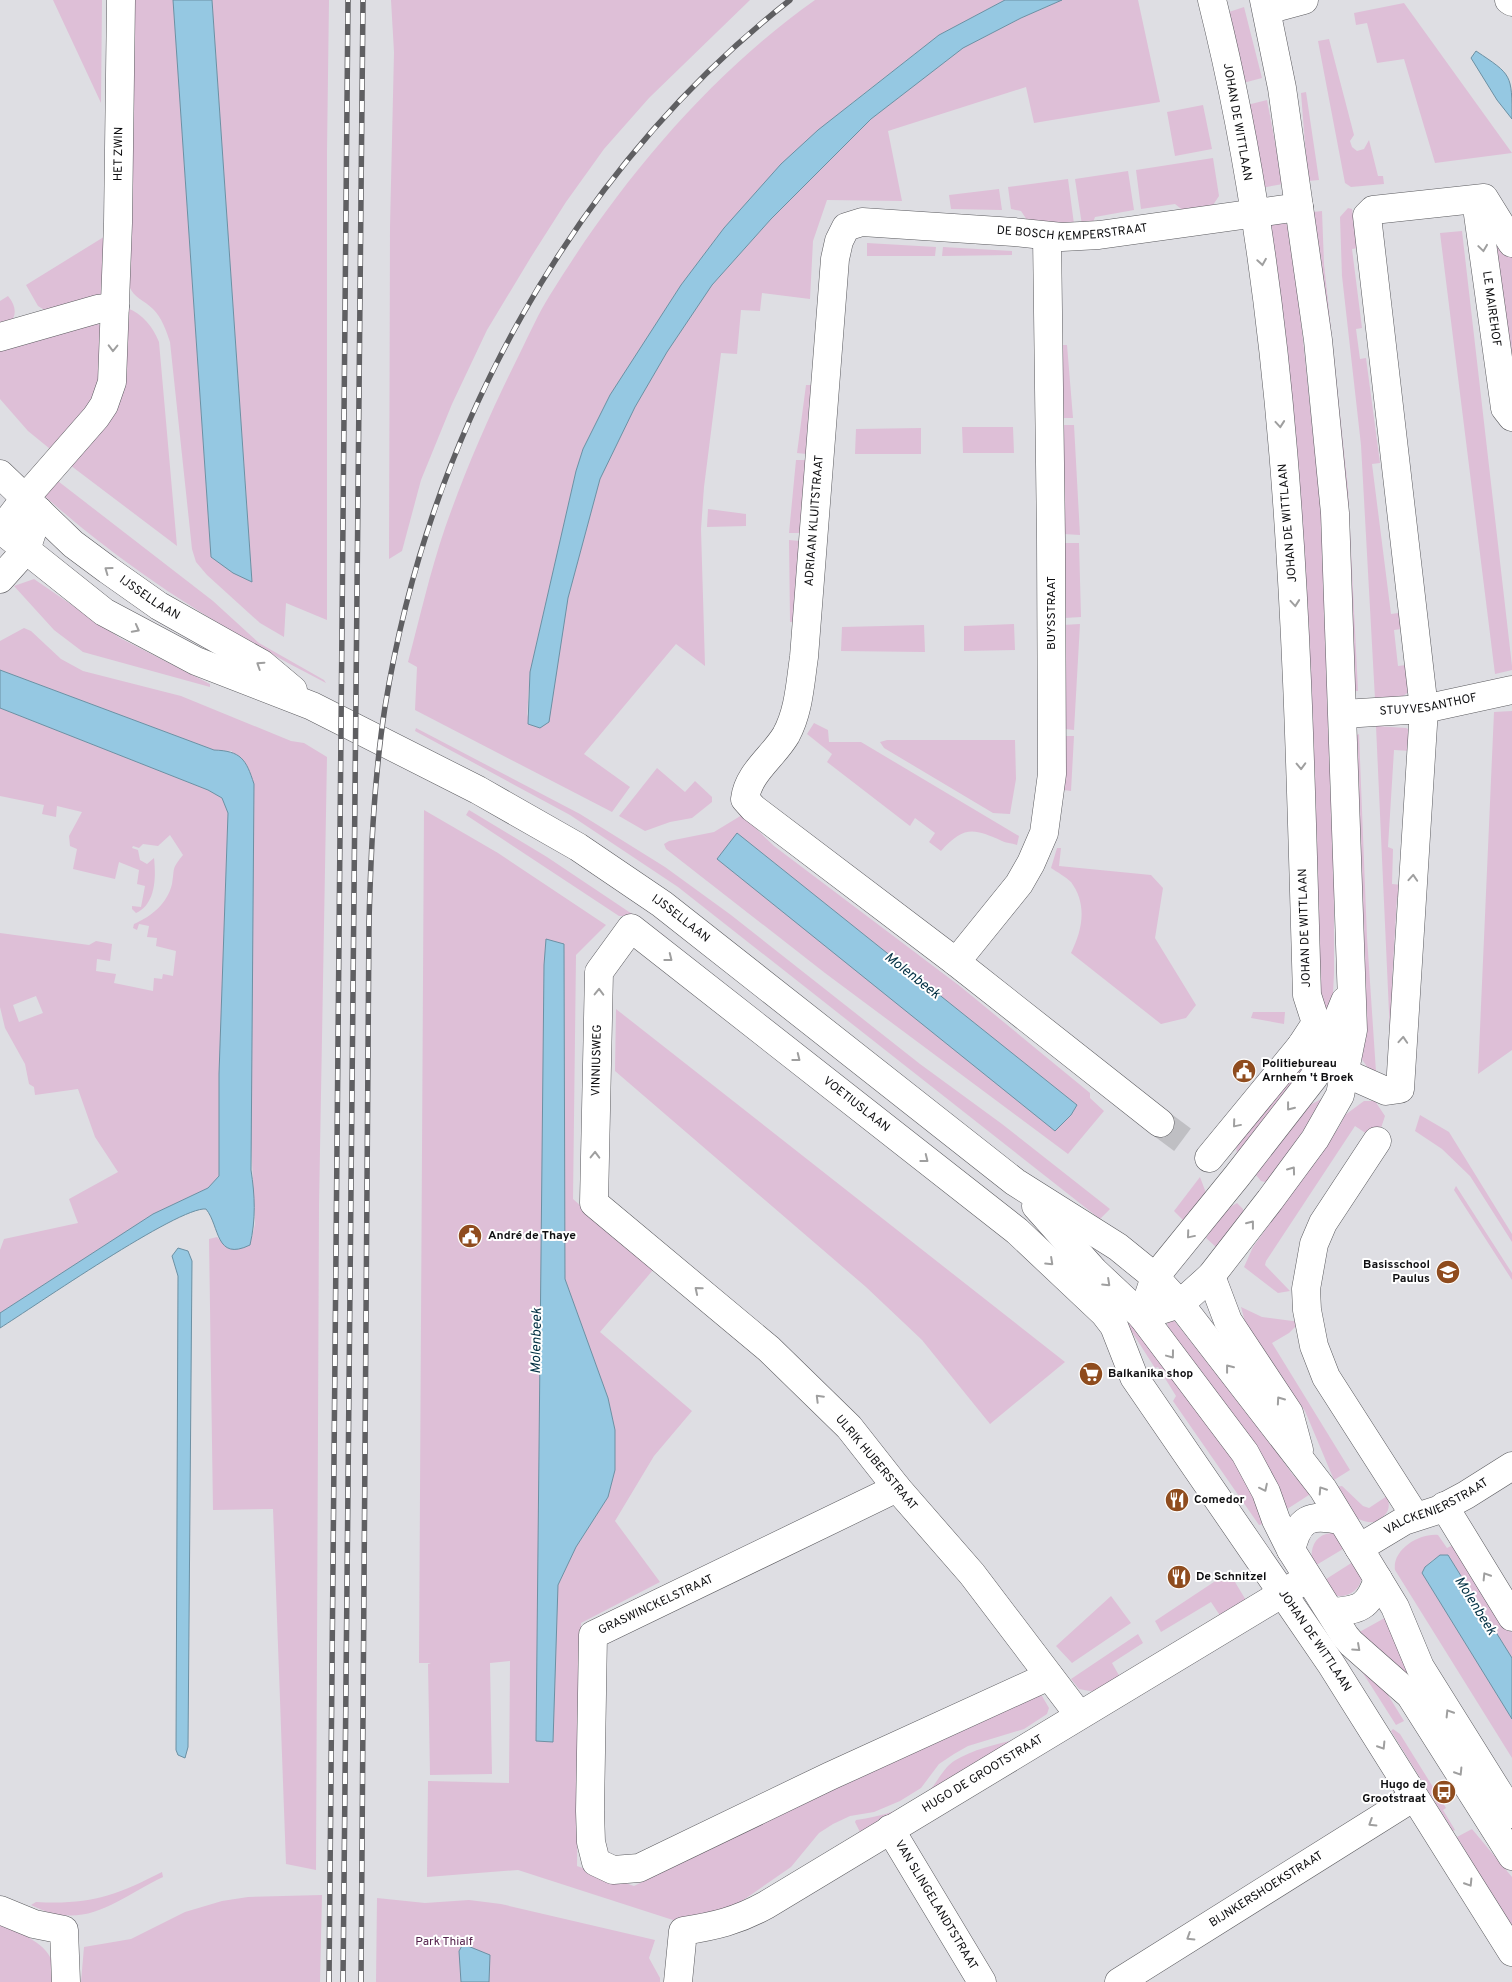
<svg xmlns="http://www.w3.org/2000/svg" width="1512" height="1982" font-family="Overpass,sans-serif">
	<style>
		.green { fill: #debfd7; fill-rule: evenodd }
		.water { fill: #95c8e2; stroke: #6c90a3 }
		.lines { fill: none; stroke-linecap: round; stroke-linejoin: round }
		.minor-tunnel { stroke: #bfbfc3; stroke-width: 28; stroke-dasharray: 28 14; stroke-linecap: butt }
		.minor-casing { stroke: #5a5a5e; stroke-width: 29 }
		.major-casing { stroke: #5a5a5e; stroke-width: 29 }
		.minor { stroke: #fff; stroke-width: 28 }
		.major { stroke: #fff; stroke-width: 28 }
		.rail-casing { stroke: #5f5f62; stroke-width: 5.5 }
		.rail { stroke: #fff; stroke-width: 4; stroke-dasharray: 11; stroke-linecap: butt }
		.oneway { stroke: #9f9f9f }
		.labels { text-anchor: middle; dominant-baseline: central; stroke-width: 4; stroke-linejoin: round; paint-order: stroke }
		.street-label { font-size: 12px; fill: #0e0e10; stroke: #fff }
		.poi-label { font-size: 12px; font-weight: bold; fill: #0e0e10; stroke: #fff; text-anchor: start }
		.park-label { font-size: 12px; fill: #53204b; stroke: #fff }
		.water-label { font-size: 14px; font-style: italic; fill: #033144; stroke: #fff }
	</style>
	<rect width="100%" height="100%" fill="#dedee3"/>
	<!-- green -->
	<path class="green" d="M53,0H102L101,103Z
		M131,0H173L211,557L252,581L212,0H329L327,151V620L286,603L284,637L260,623L207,575L196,562L192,549L170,342C166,330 162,318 153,309C144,300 134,298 129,286Z
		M391,0H750L649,98L604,149L566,202L531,257L487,330L452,404L421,480L402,551L389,559L390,227L394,52Z
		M815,0H1005L939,35L853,102L805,142L724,228L681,285L610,395L583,449L576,471L530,672L527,717L568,598L600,479L635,407L667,352L712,285L771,219L871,119L963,48L1021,18L1062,0H1138L1160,102L1034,123L1026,87L888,131L902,201L827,200L813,241L810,299L762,293L760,311L741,310L737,354L721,353L704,487L701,529L705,666L676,644L584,754L630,787L612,812L415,710L417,667L408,662C420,617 430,572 445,528C466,468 491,411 519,355C529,335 538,314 550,295C619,183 708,76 815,0Z
		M1404,3L1512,153L1435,163L1404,59L1377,63L1367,23L1356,25L1354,13Z
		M1244,7L1262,78L1243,83L1226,13Z
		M1329,39L1354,135L1350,141L1352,147L1357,151L1364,149L1369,140L1378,176H1383L1384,184L1351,187L1345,183L1318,41Z
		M1306,92L1319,180L1308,181L1301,93Z
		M1267,100L1283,184L1261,188L1247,105Z
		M1203,105L1212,149L1175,156L1167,112Z
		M1213,158L1219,196L1211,208L1185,212L1175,204L1141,209L1136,170Z
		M1128,171L1134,210L1095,217L1092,225H1082L1075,179Z
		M1068,179L1074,224L1027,220L1021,211L1011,209L1008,187Z
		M999,189L1002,210L951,209L949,195Z
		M1483,206L1512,252V397Z
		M1348,208L1352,209L1358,248L1352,249L1362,328L1356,329L1360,359L1366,358L1380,463L1372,464L1391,614L1406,612L1409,628L1394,630L1398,666L1414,664L1410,691L1399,699H1375L1361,445L1342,276L1340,217Z
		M1322,211L1324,264L1348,489L1358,691H1355C1350,531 1339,370 1313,212Z
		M1282,222L1288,225L1295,265L1324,537L1334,794V973L1333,994L1327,1018L1316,1000L1315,782L1302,540L1266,231L1271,223Z
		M1462,231L1512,666V670L1495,674L1440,233Z
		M107,235L104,292L99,298L51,314L38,306L26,285Z
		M867,243L936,247L935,256H867Z
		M943,247L1012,251V255L942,256Z
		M8,296C20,310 15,323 0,332V301Z
		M127,308C143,314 153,327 159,342L177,546L66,462L86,438Z
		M97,323L102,327L105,380L55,453L28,431L0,399V348Z
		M1061,345H1067L1073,418H1062Z
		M806,385H811L806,454L797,453Z
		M1062,425H1074L1080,535L1063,534Z
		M962,427H1013L1014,453H963Z
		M921,428V454H855L856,429Z
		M796,460H806L801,533H789Z
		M54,478L213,601L259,643L324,680L326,683C220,628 131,573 41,493Z
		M708,509L746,514V526L707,527Z
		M789,540L800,541L794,622H790Z
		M1062,543H1079L1081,617L1064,618Z
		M34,579L120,638L210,684V687L83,652L54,630L14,586Z
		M1014,624L1015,650L964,651V626Z
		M1080,624L1074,730L1065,729L1063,625Z
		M924,625L925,652L841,651L842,627Z
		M24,628L31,631L61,659L83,671L181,696L291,741L304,743L327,757L319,1206L316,1870L286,1864L273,1509L213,1510L209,1239L217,1237L228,1248L250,1245L255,1224L232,751L214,750L0,670V641Z
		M0,708L208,790L222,798L228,812L219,1074V1176L208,1188L153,1214L0,1313V1250L4,1239L78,1223L69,1199L118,1172L95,1137L78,1089L35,1095L34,1087L29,1084L25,1064L5,1028L0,1007V933L89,945L96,941L112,944L110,961L97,959L96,971L116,974L114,983L153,991L154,978L162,979L163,974L173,976L176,951L156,946L157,938L147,937L149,926L139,924L137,930L133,928L134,924C152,916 167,904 172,884C175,867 171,870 183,855L170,835L158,846L143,844L139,848L133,846L132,848L138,850L140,860L147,864L154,858C156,877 156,904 136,913L132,909V906L141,907L145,886L137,884L139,870L119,862L115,879L73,869L77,849L70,846L69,836L82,812L57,806L56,817L42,814L44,805L0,796ZM36,996L43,1013L19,1022L13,1005Z
		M1512,711V1050L1478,1074L1494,712Z
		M814,723L828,730L829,742H861L1019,836L1017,845C1011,843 1006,843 1002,841C973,828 964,826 941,851L929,842L935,833L915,818L910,826L827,762L832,754L807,734Z
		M1376,726L1406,728L1410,730L1411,751L1394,750L1388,847L1393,849L1392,884L1403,885V897H1397L1392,982L1399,981L1390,1034Z
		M416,728L580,814L665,867L731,915L920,1064L1002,1124L1110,1209L1100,1219L678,887L570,815L415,731Z
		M1359,734L1367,937L1376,1072L1372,1074L1361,1058L1360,845L1357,735Z
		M1065,736H1074L1071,791L1064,790Z
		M887,740H1015L1016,779L1010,814L993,813L884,748L880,742Z
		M657,768L685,792L695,781L712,797V802L692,818L670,822L645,831L619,816Z
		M424,810L498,853L606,925L576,955L573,1199L653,1270L600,1332L692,1411L654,1456L615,1521L660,1582L581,1623L577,1866L634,1886L893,1759L1037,1695L1042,1696L1049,1708L1047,1714L1024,1729L968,1746L954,1754L939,1764L921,1788L900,1801L874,1812L850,1816L833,1824L819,1833L791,1867L716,1919L676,1921L518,1870L427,1877L428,1781L509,1783L510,1661L490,1663L492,1774L430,1775L428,1664L431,1663H419ZM546,940L564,944L565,1279L608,1398L615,1430V1470L608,1497L576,1547L558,1585L536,1741L544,965Z
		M469,810L547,857L665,936L661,942L629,916H619L466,815Z
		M742,815L774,846L961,987L1090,1093V1098L1104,1111L1068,1154L825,973L666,849L664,844L669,841L714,832ZM737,833L1077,1105L1071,1115Z
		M1057,848H1061L1059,866L1151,875L1163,888L1155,938L1196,1005L1186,1018L1161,1024L1071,953C1082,931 1088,905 1071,882C1066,877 1057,872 1051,868Z
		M616,1009L1065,1362L990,1424L922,1340L866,1287L615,1071Z
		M1253,1012H1285L1284,1024L1251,1018Z
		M1306,1055L1304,1071L1237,1156L1236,1143Z
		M1325,1097L1328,1098L1269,1183L1261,1181L1256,1175L1258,1170L1308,1106Z
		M1364,1101H1375L1385,1116L1379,1134L1370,1136L1355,1126L1266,1261L1265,1265L1290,1291L1278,1293L1244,1267L1253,1247L1339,1127L1345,1115Z
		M1420,1115L1449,1132L1512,1234V1242L1470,1176L1442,1149L1415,1131Z
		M1200,1177L1206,1193L1185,1222L1174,1211Z
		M1456,1186L1512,1273V1280L1454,1190Z
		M1237,1203L1243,1209V1217L1216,1247L1206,1238L1225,1210Z
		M1092,1284L1150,1344L1216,1427L1255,1491L1263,1524L1259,1525L1173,1401L1176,1396L1158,1367L1155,1368L1130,1329L1126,1331Z
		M1241,1307L1262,1317L1300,1322L1289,1333L1272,1343L1350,1470L1334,1480L1305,1411L1247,1329Z
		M1169,1314L1263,1433L1293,1475L1312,1493L1281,1513L1173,1343L1167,1323Z
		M1342,1486L1363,1506L1369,1508L1387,1496C1392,1510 1386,1516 1375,1522C1352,1524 1346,1505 1336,1487Z
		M1331,1533L1336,1534L1348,1546L1313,1567C1309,1551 1313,1535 1331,1533Z
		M1438,1535L1447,1548L1457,1543L1512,1633V1658L1448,1555C1436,1555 1427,1563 1422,1573L1512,1719V1758L1395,1570C1392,1550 1419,1533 1438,1535Z
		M1356,1560C1359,1567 1362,1572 1361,1580C1359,1592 1343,1600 1332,1594C1328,1592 1324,1586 1320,1583Z
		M1229,1572L1247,1602L1221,1617L1211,1602L1161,1632L1155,1621Z
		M1111,1596L1131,1623L1072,1663L1056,1646Z
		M1390,1615L1512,1831L1354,1635Z
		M1138,1634L1143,1643L1112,1663L1121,1679L1100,1693L1079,1689L1071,1679Z
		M1354,1659L1380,1682L1404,1721L1396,1725Z
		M1393,1729L1400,1734L1446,1808L1443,1810L1455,1830L1453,1831L1391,1731Z
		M1026,1737L861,1834L855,1822L856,1820C882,1816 906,1810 927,1793C937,1784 942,1769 954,1761C975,1748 1002,1743 1026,1737Z
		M1472,1829L1512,1877V1927L1457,1837Z
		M162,1872L163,1877C117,1899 85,1933 31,1905L36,1902C89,1905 115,1896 162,1872Z
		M322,1895L320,1982H81L84,1947L131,1939L185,1912L222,1901L248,1897Z
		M377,1898L425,1903L469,1900L501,1904L655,1940L649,1958L660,1978V1982H376Z
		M0,1923C17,1932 51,1944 53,1966C54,1971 53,1977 52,1982H0Z"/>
	<!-- water -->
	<path class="water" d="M173,0H212L252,582L233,573L211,557Z
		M1005,0H1062L1021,18L963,48L871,119L771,219L712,285L667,352L635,407L600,479L568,598L549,722L540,728L528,724L530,672L576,471L583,449L610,395L681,285L724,228L781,164L818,130L939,35Z
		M1476,51C1512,75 1512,74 1512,119L1497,100L1471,58Z
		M0,670L214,750C241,751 246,759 254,784L251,1170C255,1196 256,1219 250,1245C215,1262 220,1226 206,1209C179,1206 32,1308 0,1328V1313L153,1214L208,1188L219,1176V1074L228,813L222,798L208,790L0,708Z
		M737,833L1077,1105L1071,1115L1055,1131L717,859Z
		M546,939L564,944L565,1279L608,1398L615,1430V1470L608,1497L576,1547L558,1585L553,1742L536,1741L544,965Z
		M178,1248L188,1251L192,1261L188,1747L185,1758L178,1755L176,1750L178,1276L172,1256Z
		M1440,1555H1448L1512,1658V1719L1422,1573L1425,1567Z
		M463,1944L490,1955L489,1982H461L459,1951Z"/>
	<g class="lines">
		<!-- minor-tunnel -->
		<path class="minor-tunnel" d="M1160,1123L1191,1146"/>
		<!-- minor casing -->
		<g class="minor-casing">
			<g id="minor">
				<path d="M1509,0L1512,2"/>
				<path d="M1267,10L1304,0"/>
				<path id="s1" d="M1476,200L1505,408L1512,417"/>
				<path d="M0,337L98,309L115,307"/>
				<path id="s2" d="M0,531L26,497L96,417L104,405L112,382L118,223L121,0"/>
				<path d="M0,579L26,550L39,511"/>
				<path id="s3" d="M1343,714L1424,709L1512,690"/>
				<path d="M956,962L1019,884L1031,863L1044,833L1052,774L1051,539L1047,236"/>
				<path d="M1301,1046L1343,1072L1386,1091L1400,1089L1424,709L1367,216L1373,210L1484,198L1512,243"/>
				<path id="s4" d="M1160,1123L956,962L753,808L745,799C748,773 773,757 786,735C799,711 800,684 804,657L835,259L839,241L846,227L862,222L1014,232L1062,237L1099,235L1299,207"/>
				<path d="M1377,1141L1323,1223L1314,1244L1306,1289L1307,1310L1314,1346L1326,1377L1415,1516"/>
				<path d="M1209,1158L1301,1046L1316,1023L1307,995C1297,662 1294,325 1212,0"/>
				<path d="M1142,1316L1180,1304L1211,1276L1270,1200L1315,1139L1340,1095L1353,1030L1335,513L1318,340L1282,88L1264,0"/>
				<path d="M1142,1316L1155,1277L1237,1176L1314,1077L1345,1001"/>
				<path d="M897,1488L593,1635L590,1811L591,1842L596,1862L613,1870L639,1868L830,1776L1049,1676"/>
				<path d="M1444,1506L1512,1617"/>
				<path id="s5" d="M1359,1548L1404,1521L1438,1510L1466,1495L1512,1466"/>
				<path id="s6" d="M1079,1715L972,1574L897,1488L849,1427L769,1349L594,1203L599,972L631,928L1017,1231L1104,1313L1114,1326L1134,1377L1331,1664L1512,1952"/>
				<path id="s7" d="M890,1829L982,1982"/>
				<path d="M0,1910L34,1924L64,1930L66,1982"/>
				<path id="s8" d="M678,1982L683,1931C715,1926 737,1921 766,1905L1298,1584"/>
				<path id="s9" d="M1119,1982L1414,1797"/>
			</g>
		</g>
		<!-- major casing -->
		<g class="major-casing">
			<g id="major">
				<path id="s10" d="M0,474L73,544L108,570L159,606L262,664L293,690"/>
				<path id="s11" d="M0,529L104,612L196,661L312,706L478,790L578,847L662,904L1015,1182L1118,1247L1155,1277L1180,1304L1323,1489L1395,1607L1420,1667L1512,1814"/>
				<path d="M1036,1206L1094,1271L1142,1316L1245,1453L1266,1492L1276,1520L1291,1550L1345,1636L1351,1643L1410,1695L1512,1856"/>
				<path d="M1211,1276L1228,1321L1289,1413L1299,1450"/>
				<path d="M1291,1550C1299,1518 1309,1514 1340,1520"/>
				<path d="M1331,1612C1360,1610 1368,1608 1378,1579"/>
			</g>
		</g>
		<!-- minor -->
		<use href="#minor" class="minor"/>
		<!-- major -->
		<use href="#major" class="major"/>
		<!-- rail casing -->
		<g class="rail-casing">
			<path id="rail" d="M329,1982L348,0
				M343,1982L363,0
				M361,1982L369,922C371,850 374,778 385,707C429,434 572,171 790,0"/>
		</g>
		<!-- rail -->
		<use href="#rail" class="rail"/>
	</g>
	<!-- one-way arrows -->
	<defs><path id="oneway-chevron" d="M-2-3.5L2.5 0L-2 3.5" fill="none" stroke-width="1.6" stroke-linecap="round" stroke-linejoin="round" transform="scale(1.25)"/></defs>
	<g class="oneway">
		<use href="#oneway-chevron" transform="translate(1483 248) rotate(82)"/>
		<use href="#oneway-chevron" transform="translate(1262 262) rotate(81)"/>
		<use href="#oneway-chevron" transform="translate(113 348) rotate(91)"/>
		<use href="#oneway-chevron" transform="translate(1280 424) rotate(85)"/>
		<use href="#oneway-chevron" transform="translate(108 570) rotate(-144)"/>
		<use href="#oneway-chevron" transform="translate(1295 603) rotate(85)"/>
		<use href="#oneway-chevron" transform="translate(136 629) rotate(28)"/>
		<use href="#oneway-chevron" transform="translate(260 665) rotate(-147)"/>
		<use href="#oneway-chevron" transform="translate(1301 766) rotate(88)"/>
		<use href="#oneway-chevron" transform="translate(1413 878) rotate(-86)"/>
		<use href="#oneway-chevron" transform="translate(669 958) rotate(38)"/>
		<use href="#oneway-chevron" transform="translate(599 992) rotate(-89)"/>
		<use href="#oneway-chevron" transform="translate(1403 1040) rotate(-86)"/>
		<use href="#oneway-chevron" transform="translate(797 1058) rotate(38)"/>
		<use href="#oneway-chevron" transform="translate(1290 1107) rotate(128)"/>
		<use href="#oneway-chevron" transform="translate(1236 1124) rotate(130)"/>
		<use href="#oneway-chevron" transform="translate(595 1155) rotate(-89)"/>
		<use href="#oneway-chevron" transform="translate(925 1159) rotate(38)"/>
		<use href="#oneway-chevron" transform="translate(1292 1170) rotate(-54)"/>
		<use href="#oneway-chevron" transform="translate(1251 1224) rotate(-52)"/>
		<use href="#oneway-chevron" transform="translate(1190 1235) rotate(130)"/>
		<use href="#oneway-chevron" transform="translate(1050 1262) rotate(43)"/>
		<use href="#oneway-chevron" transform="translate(1107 1283) rotate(43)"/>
		<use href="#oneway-chevron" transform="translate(698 1290) rotate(-140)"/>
		<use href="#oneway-chevron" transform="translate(1171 1355) rotate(53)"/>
		<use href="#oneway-chevron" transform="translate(1229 1368) rotate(-128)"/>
		<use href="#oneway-chevron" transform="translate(819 1398) rotate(-135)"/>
		<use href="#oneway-chevron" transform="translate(1280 1400) rotate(-125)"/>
		<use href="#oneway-chevron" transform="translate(1264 1488) rotate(64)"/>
		<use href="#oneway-chevron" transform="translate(1322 1490) rotate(-123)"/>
		<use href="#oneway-chevron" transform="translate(1486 1576) rotate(-122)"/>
		<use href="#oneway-chevron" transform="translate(1357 1648) rotate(42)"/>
		<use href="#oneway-chevron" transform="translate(1449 1713) rotate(-122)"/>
		<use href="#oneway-chevron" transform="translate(1382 1746) rotate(58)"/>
		<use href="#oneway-chevron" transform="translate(1459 1772) rotate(58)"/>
		<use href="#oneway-chevron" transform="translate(1372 1823) rotate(148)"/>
		<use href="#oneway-chevron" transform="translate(1469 1883) rotate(58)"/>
		<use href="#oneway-chevron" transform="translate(1190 1937) rotate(148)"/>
	</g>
	<!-- icons -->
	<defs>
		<g id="civic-disc" transform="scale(1.25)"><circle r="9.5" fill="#8f4c1e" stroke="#fff"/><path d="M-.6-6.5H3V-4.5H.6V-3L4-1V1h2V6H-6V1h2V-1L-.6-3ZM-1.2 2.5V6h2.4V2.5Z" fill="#fff"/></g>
		<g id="school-disc" transform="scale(1.25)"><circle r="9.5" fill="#8f4c1e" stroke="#fff"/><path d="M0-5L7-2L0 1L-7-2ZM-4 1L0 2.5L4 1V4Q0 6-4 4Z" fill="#fff"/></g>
		<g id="supermarket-disc" transform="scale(1.25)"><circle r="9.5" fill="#8f4c1e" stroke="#fff"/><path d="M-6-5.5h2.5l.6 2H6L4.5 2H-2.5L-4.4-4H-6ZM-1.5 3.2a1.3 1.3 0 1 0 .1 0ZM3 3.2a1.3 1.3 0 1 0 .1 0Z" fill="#fff"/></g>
		<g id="restaurant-disc" transform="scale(1.25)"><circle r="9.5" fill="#8f4c1e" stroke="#fff"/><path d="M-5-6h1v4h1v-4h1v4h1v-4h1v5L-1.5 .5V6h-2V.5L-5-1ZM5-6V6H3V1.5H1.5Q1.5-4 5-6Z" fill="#fff"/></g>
		<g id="bus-disc" transform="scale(1.25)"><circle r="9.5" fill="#8f4c1e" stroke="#fff"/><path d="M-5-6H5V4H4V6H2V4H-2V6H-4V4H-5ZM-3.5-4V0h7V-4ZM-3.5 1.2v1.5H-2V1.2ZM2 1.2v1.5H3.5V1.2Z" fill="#fff"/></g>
	</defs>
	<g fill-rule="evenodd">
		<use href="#civic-disc" x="1244" y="1071"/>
		<use href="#civic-disc" x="470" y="1236"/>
		<use href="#school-disc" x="1448" y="1272"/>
		<use href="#supermarket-disc" x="1091" y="1374"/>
		<use href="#restaurant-disc" x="1177" y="1500"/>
		<use href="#restaurant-disc" x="1179" y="1577"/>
		<use href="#bus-disc" x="1444" y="1792"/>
	</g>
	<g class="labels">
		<!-- street labels -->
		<g class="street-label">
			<text transform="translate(1237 122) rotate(80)">JOHAN DE WITTLAAN</text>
			<text stroke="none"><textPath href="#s2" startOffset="416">HET ZWIN</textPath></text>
			<text stroke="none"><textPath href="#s4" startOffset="1345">DE BOSCH KEMPERSTRAAT</textPath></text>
			<text stroke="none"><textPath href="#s1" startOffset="110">LE MAIREHOF</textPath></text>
			<text stroke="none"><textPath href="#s4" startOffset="821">ADRIAAN KLUITSTRAAT</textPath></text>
			<text transform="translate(1288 523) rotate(-95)">JOHAN DE WITTLAAN</text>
			<text stroke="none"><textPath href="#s10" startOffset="195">IJSSELLAAN</textPath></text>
			<text transform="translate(1052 613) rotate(-90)">BUYSSTRAAT</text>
			<text stroke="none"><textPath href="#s3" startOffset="86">STUYVESANTHOF</textPath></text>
			<text stroke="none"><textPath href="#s11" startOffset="788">IJSSELLAAN</textPath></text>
			<text transform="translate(1305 928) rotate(-92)">JOHAN DE WITTLAAN</text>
			<text stroke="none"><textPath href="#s6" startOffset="851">VINNIUSWEG</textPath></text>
			<text stroke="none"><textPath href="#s6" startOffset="1280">VOETIUSLAAN</textPath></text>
			<text transform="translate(876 1463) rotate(50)">ULRIK HUBERSTRAAT</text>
			<text stroke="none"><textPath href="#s5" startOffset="88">VALCKENIERSTRAAT</textPath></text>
			<text transform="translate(656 1605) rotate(-25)">GRASWINCKELSTRAAT</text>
			<text stroke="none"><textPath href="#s6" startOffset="1995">JOHAN DE WITTLAAN</textPath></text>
			<text stroke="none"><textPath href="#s8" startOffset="392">HUGO DE GROOTSTRAAT</textPath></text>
			<text stroke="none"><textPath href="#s9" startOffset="174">BIJNKERSHOEKSTRAAT</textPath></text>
			<text stroke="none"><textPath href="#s7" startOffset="89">VAN SLINGELANDTSTRAAT</textPath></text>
		</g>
		<!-- poi labels -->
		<g class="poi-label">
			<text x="1262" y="1064">Politiebureau<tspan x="1262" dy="14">Arnhem 't Broek</tspan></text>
			<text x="488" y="1236">André de Thaye</text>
			<text x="1430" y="1265" text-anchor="end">Basisschool<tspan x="1430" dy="14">Paulus</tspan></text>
			<text x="1108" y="1374">Balkanika shop</text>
			<text x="1194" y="1500">Comedor</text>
			<text x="1196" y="1577">De Schnitzel</text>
			<text x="1426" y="1785" text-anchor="end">Hugo de<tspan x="1426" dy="14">Grootstraat</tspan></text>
		</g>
		<!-- park labels -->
		<g class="park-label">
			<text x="444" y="1942">Park Thialf</text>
		</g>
		<!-- water labels -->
		<g class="water-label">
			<text transform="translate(912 976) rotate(38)">Molenbeek</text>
			<text transform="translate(537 1341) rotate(-89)">Molenbeek</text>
			<text transform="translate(1475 1606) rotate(58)">Molenbeek</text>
		</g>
	</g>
</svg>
